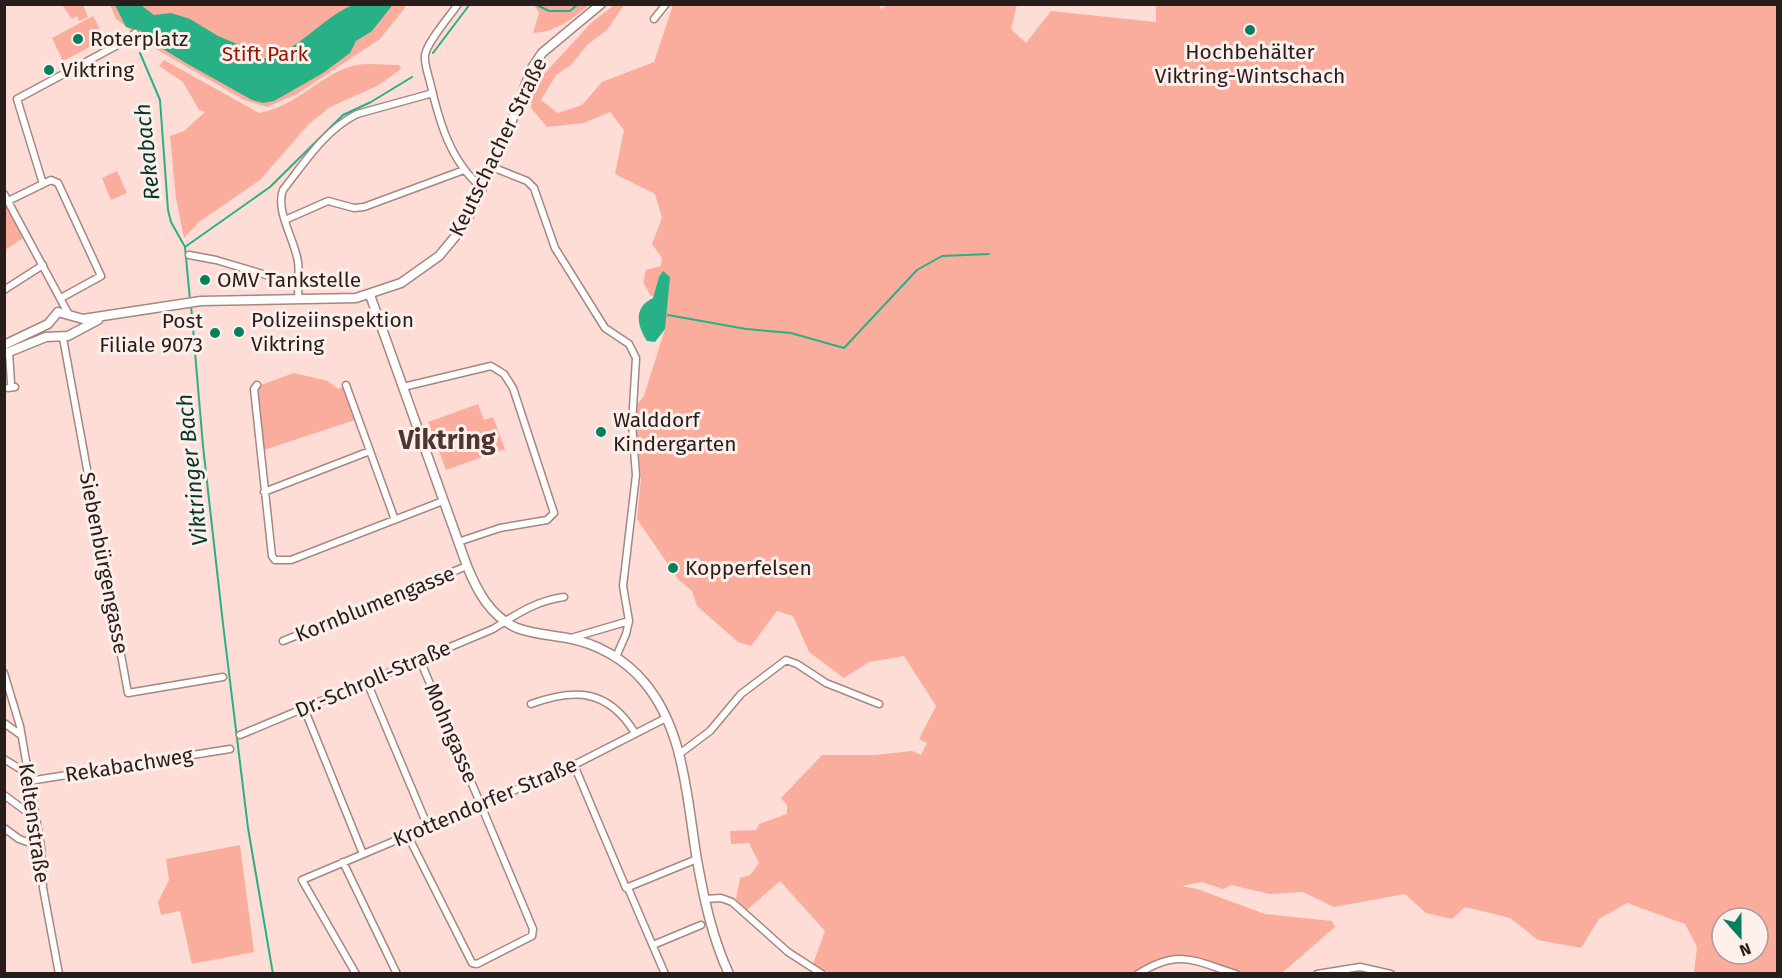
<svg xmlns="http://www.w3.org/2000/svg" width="1782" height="978" font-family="'Fira Sans',sans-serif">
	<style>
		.green { fill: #faad9d; fill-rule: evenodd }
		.water { fill: #28b086 }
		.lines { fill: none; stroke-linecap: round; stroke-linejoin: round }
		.stream { stroke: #28b086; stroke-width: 2 }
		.street-casing { stroke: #a58780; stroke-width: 9 }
		.secondary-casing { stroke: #a58780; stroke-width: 11 }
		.street { stroke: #fff; stroke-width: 6 }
		.secondary { stroke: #fff; stroke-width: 8 }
		.poi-dot { fill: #05805f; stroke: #fdefec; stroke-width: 2 }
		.labels { text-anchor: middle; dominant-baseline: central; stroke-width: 6; stroke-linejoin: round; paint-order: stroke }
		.poi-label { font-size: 21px; fill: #281d1a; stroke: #fdefec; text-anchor: start }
		.park-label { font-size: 21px; fill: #921904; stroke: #fdefec }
		.street-label { font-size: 21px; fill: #281d1a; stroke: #fdefec }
		.water-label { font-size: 22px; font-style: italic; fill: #003827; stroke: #fdefec }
		.district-label { font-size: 27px; font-weight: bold; fill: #4f3530; stroke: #fdefec }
	</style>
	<rect width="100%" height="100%" fill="#feddd6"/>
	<!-- green -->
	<path class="green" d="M404,4L405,8L380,39L297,94L267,107L244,100L156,49L116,19L110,5Z
		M879,4L881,9L890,4L1017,5L1011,29L1026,43L1051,11L1156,22V5H1777V973H1694L1697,947L1685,924L1627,903L1599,919L1581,948L1538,940L1510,918L1465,907L1452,919L1426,913L1405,894L1334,907L1303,892L1270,894L1231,885L1223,889L1202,882L1182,886L1197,889L1265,914L1332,921L1335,927L1282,973C1270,973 1256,976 1245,973C1191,962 1186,938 1131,974H831L813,964L825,931L780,881L747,910L736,899L740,878L750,875L759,863L749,843L731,844L730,831L756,830L759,824L787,814V805L781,798L822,755H875L912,751L921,755L927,743L919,739L936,706L904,656L869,662L844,678L809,652L793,616L777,611L751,646L738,642L697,606L692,591L678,579L637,519L641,479L634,408L644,396L665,329L663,300L650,295L643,282L646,270L661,266L662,258L652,244L662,218L655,194L615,174L624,130L610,112L584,123L547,127L531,108L532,96L544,74L591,23L614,5H624L607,30L588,44L571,65L556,75L541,100L558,113L582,105L602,82L654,62L673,5ZM1722,918H1758V954H1722Z
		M62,5H83L88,17L79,21L77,16L72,19Z
		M534,5H589C574,18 554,33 533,33L539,13Z
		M93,16L105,39L63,61L52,38Z
		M164,60L259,113C298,106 321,73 356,65C369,63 385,65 399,65L401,69L379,85L330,107L308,125L260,180L199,222L184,238L176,198L170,136L184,131L205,112L199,110L183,82L159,66Z
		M117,171L127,193L111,200L102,178Z
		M5,204L23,238L5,250H4Z
		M294,373L328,381L338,389L345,386L355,420L264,450L258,386Z
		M478,404L484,420L493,417L505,449L446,470L428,422Z
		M240,845L254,952L192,964L180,911L161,915L158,902L169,880L166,859Z"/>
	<!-- water -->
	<path class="water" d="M115,5H141L154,15L171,13L190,19L218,36L249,49L260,59C292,58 323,16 353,5C363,2 379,4 391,5V7L372,31L356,41L350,53L323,73L274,101L263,103L252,100L186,63L150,41L141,31L126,27Z
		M663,271L670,277L665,329L655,342L647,341C636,324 634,307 653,298L659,277Z"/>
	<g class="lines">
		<!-- stream -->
		<path class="stream" d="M535,4L549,11H570L578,4
			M140,53L160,100L168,210L171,222L185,247
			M433,53L470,4
			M190,300L185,247L270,187L343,115L371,102L412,77
			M191,305L203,446L223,624L248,828L273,974
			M668,315L746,329L791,333L844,348L917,270L942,256L989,254"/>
		<!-- street casing -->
		<g class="street-casing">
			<path id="street" d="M458,4C450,16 427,42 425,55C424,63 428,74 430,82C439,121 450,161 482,188
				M654,19L666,4
				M492,167L527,181L534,188L555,248L605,328L629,344L636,358L632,424L636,475L623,586L629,621L571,638
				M43,184L17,99L125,41L135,33
				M4,194L68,313
				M8,201L51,180L58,183L101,276L61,298
				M285,220L328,201L354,208L364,207L464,170
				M189,255L216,260L296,284
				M4,290L43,265
				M299,299C296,286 300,274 298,262C295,240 275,211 283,190C305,162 325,130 357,114L433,93
				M63,338L128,693L223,677
				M9,352L11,383
				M257,385L254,389L272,556L275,560H291L443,501
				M346,385L395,520
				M403,387L491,366L504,374L513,388L554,513L547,520L500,528L458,542
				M8,388L15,387
				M264,492L370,451
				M283,641L467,566
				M616,657L626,634L629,621
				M4,673L20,726L41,847L43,888L59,974
				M367,682L428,827
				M531,704C575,688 608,689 635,733
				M304,708L363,854
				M4,723L21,735
				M240,735L493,629C517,614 535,601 564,597
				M678,755L710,731L741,694L786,660L797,664L826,683L879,704
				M4,759L28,774
				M574,765L626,888L697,859
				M29,781L230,749
				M4,795L35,818
				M4,828L19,839L41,847
				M408,836L472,963L477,964L532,936L533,929L420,660
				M343,862L397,974
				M628,888L665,974
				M705,899L721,898L732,902L788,952L822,974
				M653,945L701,925
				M356,974L302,880L574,765L666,718
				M1138,974C1179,948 1194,961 1236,974
				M1317,974L1360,967L1391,974"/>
		</g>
		<!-- secondary casing -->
		<g class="secondary-casing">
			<path id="secondary" d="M370,295L467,566C477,591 491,617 517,628C533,634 550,635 567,638C596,643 625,659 644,682C685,730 687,801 697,860C704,899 712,937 729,974
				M4,345L48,324L58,312L83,319L201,301L356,298L401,283L439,256L464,226L503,144L532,68L542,53L601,4
				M4,354L46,337L68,336L98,320"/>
		</g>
		<!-- street -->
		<use href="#street" class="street"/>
		<!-- secondary -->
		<use href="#secondary" class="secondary"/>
	</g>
	<!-- markers -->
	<g class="poi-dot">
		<circle cx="1250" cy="30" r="6"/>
		<circle cx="78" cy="39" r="6"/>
		<circle cx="49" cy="70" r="6"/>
		<circle cx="205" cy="280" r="6"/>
		<circle cx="239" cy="332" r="6"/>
		<circle cx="215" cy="333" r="6"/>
		<circle cx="601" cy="432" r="6"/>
		<circle cx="673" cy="568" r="6"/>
	</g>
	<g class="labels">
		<!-- poi labels -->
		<g class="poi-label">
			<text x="90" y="39">Roterplatz</text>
			<text x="1250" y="52" text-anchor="middle">Hochbehälter<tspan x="1250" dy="24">Viktring-Wintschach</tspan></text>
			<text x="61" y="70">Viktring</text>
			<text x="217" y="280">OMV Tankstelle</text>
			<text x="251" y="320">Polizeiinspektion<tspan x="251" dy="24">Viktring</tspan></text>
			<text x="203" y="321" text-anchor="end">Post<tspan x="203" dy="24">Filiale 9073</tspan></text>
			<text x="613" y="420">Walddorf<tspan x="613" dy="24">Kindergarten</tspan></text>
			<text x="685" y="568">Kopperfelsen</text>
		</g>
		<!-- park labels -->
		<g class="park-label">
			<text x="265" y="54">Stift Park</text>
		</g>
		<!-- street labels -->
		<g class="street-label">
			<text transform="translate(498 147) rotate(-64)">Keutschacher Straße</text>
			<text transform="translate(104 563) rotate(79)">Siebenbürgengasse</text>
			<text transform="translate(375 604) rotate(-22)">Kornblumengasse</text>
			<text transform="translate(373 679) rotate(-23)">Dr.-Schroll-Straße</text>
			<text transform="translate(451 733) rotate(67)">Mohngasse</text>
			<text transform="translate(129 765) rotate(-9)">Rekabachweg</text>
			<text transform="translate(485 802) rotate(-23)">Krottendorfer Straße</text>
			<text transform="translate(34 823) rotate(82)">Keltenstraße</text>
		</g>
		<!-- water labels -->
		<g class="water-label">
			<text transform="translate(147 152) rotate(-96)">Rekabach</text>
			<text transform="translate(192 470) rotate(-96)">Viktringer Bach</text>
		</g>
		<!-- district labels -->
		<g class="district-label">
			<text x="447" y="440">Viktring</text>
		</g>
	</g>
	<!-- border -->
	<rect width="1782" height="978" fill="none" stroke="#281d1a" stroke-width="12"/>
	<!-- north arrow -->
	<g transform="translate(1740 936) rotate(159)"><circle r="28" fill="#fdefec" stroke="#a89b98" stroke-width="1.5"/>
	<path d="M0-4.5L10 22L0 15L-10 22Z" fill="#05805f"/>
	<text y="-9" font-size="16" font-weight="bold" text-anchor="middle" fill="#281d1a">N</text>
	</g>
</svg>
